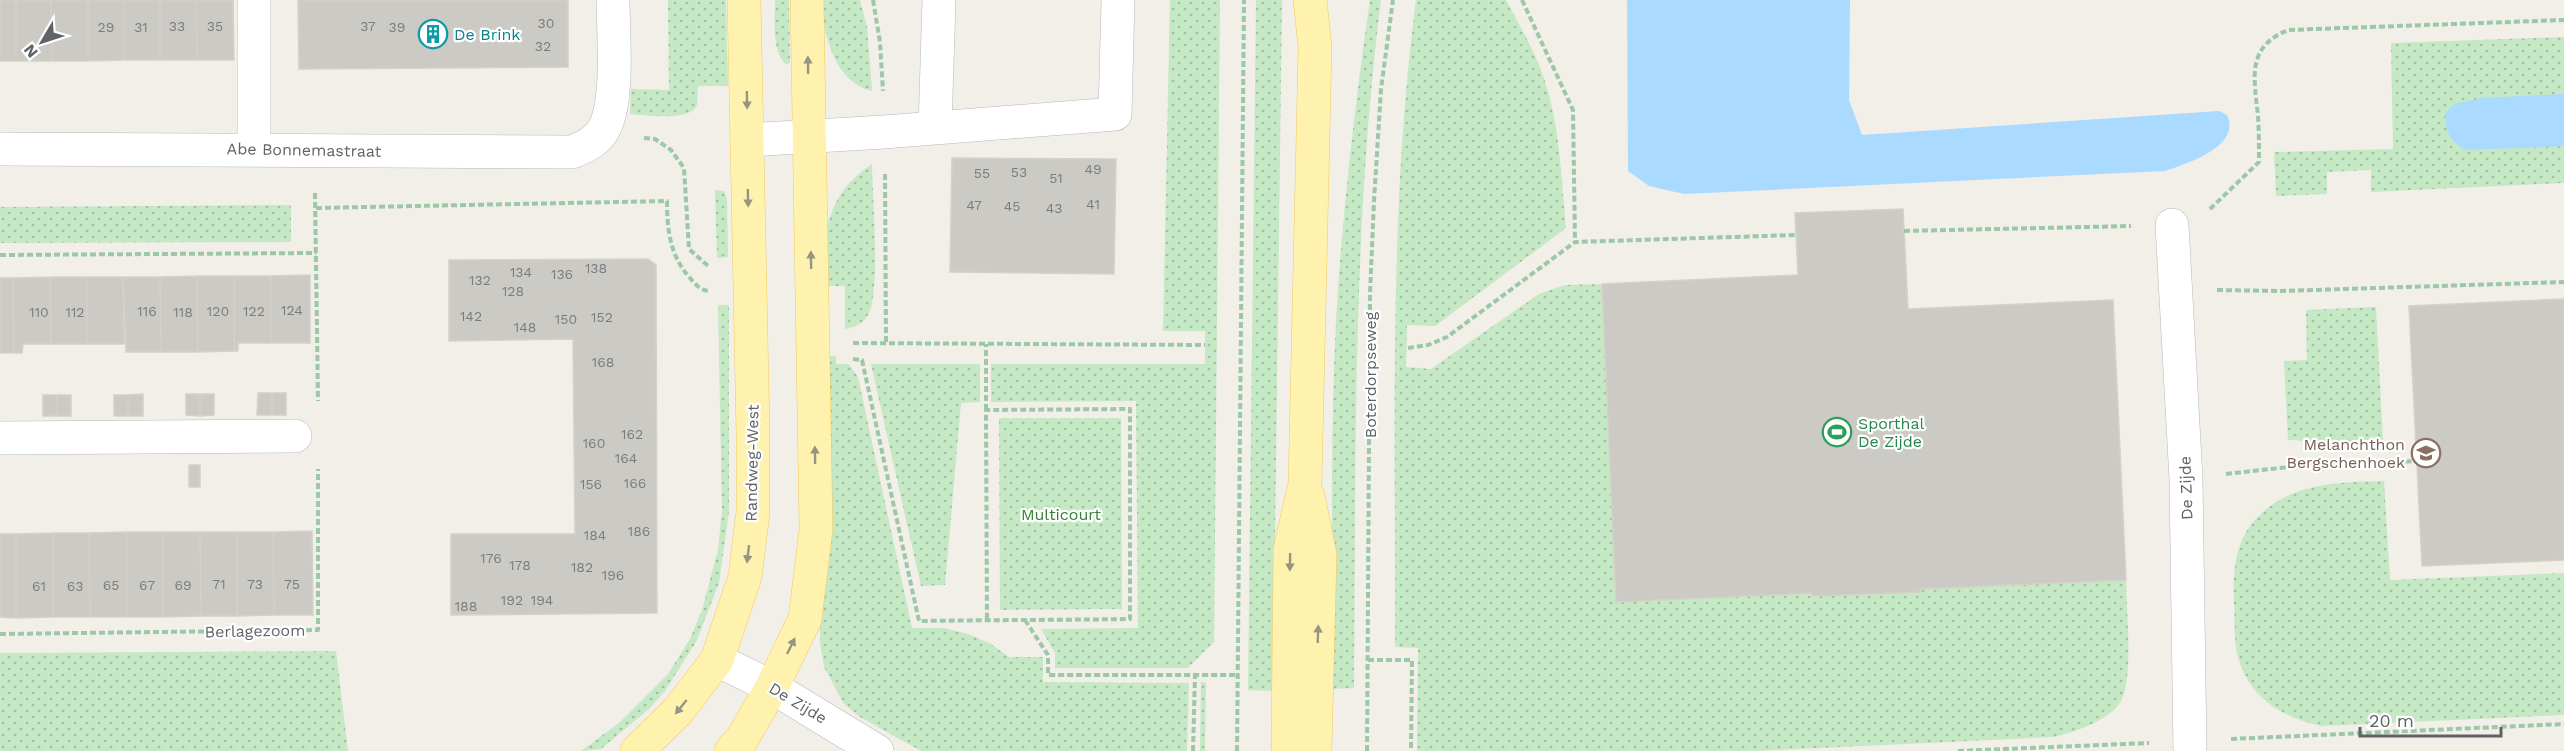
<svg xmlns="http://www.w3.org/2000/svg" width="2564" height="751" font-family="'Work Sans',sans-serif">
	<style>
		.green { fill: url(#green-dots) }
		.water { fill: #aadaff }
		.building { fill: #cccac5; stroke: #d6d1c6; stroke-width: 1.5 }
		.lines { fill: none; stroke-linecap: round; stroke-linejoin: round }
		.minor-casing { stroke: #b5b8bc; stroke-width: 34 }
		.major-casing { stroke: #f2c960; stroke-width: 34 }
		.path { stroke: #9cc7a9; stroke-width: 4; stroke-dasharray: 6 3; stroke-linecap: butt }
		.minor { stroke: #fff; stroke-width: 33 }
		.major { stroke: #fff2af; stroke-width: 33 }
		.oneway { fill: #979581 }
		.labels { text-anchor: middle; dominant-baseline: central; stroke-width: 4.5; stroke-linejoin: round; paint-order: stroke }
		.number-label { font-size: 14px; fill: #7a7d7f }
		.culture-label { font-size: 16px; fill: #0d838f; stroke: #fff; text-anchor: start }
		.street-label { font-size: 16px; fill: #5f6368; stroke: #fff }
		.leisure-label { font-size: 16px; fill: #27864d; stroke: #fff; text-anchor: start }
		.education-label { font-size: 16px; fill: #785e54; stroke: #fff; text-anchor: end }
		.park-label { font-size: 16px; fill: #348238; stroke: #fff }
	</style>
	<defs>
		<pattern id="green-dots" width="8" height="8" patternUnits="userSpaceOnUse" patternTransform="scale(1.5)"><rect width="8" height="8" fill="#c5e8c5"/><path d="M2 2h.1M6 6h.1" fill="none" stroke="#a3c0a4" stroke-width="1.8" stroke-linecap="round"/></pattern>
	</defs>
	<rect width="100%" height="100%" fill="#f1efe8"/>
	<!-- green -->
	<path class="green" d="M668,0H726L728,86H698C697,91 698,99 697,105C691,122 644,115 630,114L631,89L669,90Z
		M775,0H789L790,62L787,65C771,52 775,19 775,0Z
		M821,0H860L867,27L872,91C833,82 824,33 821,0Z
		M1170,0H1220L1214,642L1188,668H1055V653L1041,629L1138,628L1136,401L991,402V364H1205V331H1163Z
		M1256,0H1282L1273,691L1248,690Z
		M1370,0H1381C1352,228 1356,459 1354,688L1332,689C1333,556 1329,422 1338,289C1345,192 1356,96 1370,0Z
		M1416,0H1506C1518,23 1532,46 1541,70C1560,120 1561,175 1566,228L1435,326L1407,325L1406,367L1431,369L1539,294L1565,285L1602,284L1616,602L1812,593L1813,596L1919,592L1920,589L2126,580C2126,610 2134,675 2121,701C2111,720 2073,733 2053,737L1756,751H1417L1418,648L1395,647C1396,431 1388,214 1416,0Z
		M2564,37V183L2371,192V170L2327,172V194L2276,196L2274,152L2393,149L2391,43Z
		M872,164C872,194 881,292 868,315C863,324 855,327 845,329V286H820C824,235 825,195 872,164Z
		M715,190L724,191L727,199L728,257L717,258Z
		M291,205V242L0,243V207Z
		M718,305H729V511L719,583L696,642L665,691L649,709L601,749L581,751L619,723L668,674L690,639L702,610L718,550L722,510Z
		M2376,307L2383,443L2288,440L2284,361L2307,360L2306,310Z
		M819,356H836V364H849L858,377L912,628H945L971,635L991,644L1009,657H1043V682L1189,683L1187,751H921L860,717L844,704L824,667L820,643Z
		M871,364H980V402L961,403L945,585L921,586Z
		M999,418H1121L1122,609L1000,610Z
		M2384,481L2390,580L2564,573V715L2321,726C2278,717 2244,693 2236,648C2234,633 2235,617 2234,602C2233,567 2235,537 2263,512C2297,482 2343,482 2384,481Z
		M336,651L348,751H0V653Z
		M1201,682L1206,683L1205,751H1200Z"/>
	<!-- water -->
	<path class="water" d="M1627,0H1850L1849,100L1862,135L2219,111L2227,115C2242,146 2187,164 2165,171L1684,194L1649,186L1628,171Z
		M2564,94V146L2466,150C2450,141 2446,132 2445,114L2454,104L2482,98Z"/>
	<!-- building -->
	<path class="building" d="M0,0H16V61H0Z
		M16,0H51L52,61H16Z
		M51,0H88V61H52Z
		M88,0H124V60L88,61Z
		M124,0H160V60H124Z
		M160,0H196L197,60H160Z
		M196,0H233L234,60H197Z
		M298,0H568V67L299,69Z
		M952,158L1116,159L1114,274L950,272Z
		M1903,209L1908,309L2113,300L2126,580L1920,589V592L1813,596L1812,593L1616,602L1602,284L1798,275L1795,213Z
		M648,259L656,265L657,613L451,615V534H575L573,339L449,341V260Z
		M310,275V343H271V276Z
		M197,276H234V351L198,352Z
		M197,276L198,352H161L160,277Z
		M234,276H271V343H238V351H234Z
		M50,277H87V344H51Z
		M50,277L51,344H23L22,353H14L13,278Z
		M87,277H123L124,344H87Z
		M123,277H160L161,352H126Z
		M0,278H13L14,353H0Z
		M2564,299V560L2422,566L2409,306Z
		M258,393H272V415H257Z
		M272,393H286V415H272Z
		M143,394V416H128V395Z
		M186,394H200V416L186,415Z
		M200,394H214V415L200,416Z
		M43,395H57V416H43Z
		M57,395H71V416H57Z
		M114,395H128V416H114Z
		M189,465H200V487H189Z
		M312,531L313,615H274L273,532Z
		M127,532V617H90L89,533Z
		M127,532H163V617H127Z
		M163,532H200L201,616L163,617Z
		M200,532H237V616H201Z
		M237,532H273L274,615L237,616Z
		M53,533V617L16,618V534Z
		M53,533H89L90,617H53Z
		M0,534H16V618L0,617Z"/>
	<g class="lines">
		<!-- minor casing -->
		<g class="minor-casing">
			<path id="minor" d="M935,128L939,0
				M747,140L884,132L1115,114L1118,0
				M254,148V0
				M0,149L572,152C584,147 594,143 602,132C620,105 613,34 613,0
				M2172,225L2186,479L2190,751
				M0,438L295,436
				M717,660L772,687L877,751"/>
		</g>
		<!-- major casing -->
		<g class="major-casing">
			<path id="major" d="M1308,496L1320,555L1315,751
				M637,751L678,711L717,660L745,577L753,512V433L744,0
				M731,751L742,739L772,687L805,619L816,529L807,0
				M1288,751L1290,550L1305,484L1315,47L1310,0"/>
		</g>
		<!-- path -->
		<path class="path" d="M873,0L880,42L883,91
			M1522,0L1573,110L1575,242
			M644,138L655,139L671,150L684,168L689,249L708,266
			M885,174L886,343
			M315,193L318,401
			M316,208L667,201C667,230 670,256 690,278C696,285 699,289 708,291
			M2210,209L2259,162C2259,147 2259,131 2258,116C2254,78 2246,47 2288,30L2564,20
			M1904,231L2131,226
			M0,255L316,253
			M2217,290L2281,291L2564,282
			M853,343L1205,345
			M1408,348L1428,345L1447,337L1575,242L1796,235
			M853,359L862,360L919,621C989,620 1060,620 1130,619V409L986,410L987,620
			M986,410V344
			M2226,474L2289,467L2418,461
			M1025,620L1048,655V675H1238
			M0,634L318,630V469
			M1368,660H1412L1411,751
			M2231,739L2564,724
			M1193,751L1195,675
			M1237,751L1244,0
			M1367,751L1370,294L1374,201L1381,89L1393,0
			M1958,751L2149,743"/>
		<!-- minor -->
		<use href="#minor" class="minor"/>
		<!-- major -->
		<use href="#major" class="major"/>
	</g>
	<!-- one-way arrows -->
	<defs><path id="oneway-solid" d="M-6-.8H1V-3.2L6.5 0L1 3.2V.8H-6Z" transform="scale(1.5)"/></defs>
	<g class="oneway">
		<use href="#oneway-solid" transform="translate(808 65) rotate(-91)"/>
		<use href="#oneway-solid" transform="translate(747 100) rotate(89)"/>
		<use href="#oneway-solid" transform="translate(748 198) rotate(89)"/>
		<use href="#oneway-solid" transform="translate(811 260) rotate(-91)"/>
		<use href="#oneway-solid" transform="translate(815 455) rotate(-91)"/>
		<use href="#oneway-solid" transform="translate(748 554) rotate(97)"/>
		<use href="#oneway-solid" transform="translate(1290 562) rotate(91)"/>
		<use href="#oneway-solid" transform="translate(1318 634) rotate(-88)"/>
		<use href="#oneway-solid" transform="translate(791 646) rotate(-64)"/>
		<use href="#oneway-solid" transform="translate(681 707) rotate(129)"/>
	</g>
	<!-- icons -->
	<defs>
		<g id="building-ring" transform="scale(1.5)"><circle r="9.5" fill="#fff" stroke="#0f9aa8" stroke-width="1.5"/><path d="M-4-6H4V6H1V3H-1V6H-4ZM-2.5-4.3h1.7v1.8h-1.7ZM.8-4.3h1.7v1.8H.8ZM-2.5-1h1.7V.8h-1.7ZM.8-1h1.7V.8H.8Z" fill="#0f9aa8"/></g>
		<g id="stadium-ring" transform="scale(1.5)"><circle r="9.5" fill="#fff" stroke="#2e9e5b" stroke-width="1.5"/><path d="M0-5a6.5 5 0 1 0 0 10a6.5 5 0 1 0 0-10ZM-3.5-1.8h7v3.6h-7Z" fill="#2e9e5b"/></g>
		<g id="school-ring" transform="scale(1.5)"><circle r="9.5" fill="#fff" stroke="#8d6e63" stroke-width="1.5"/><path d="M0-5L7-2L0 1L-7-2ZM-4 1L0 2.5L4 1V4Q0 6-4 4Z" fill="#8d6e63"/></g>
	</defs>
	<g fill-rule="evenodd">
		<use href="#building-ring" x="433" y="34"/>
		<use href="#stadium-ring" x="1837" y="432"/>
		<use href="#school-ring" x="2426" y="453"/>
	</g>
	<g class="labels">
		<!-- number labels -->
		<g class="number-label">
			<text x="546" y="23">30</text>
			<text x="177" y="26">33</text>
			<text x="215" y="26">35</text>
			<text x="368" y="26">37</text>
			<text x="106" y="27">29</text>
			<text x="141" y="27">31</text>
			<text x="397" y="27">39</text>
			<text x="543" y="46">32</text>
			<text x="1093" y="169">49</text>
			<text x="1019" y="172">53</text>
			<text x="982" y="173">55</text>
			<text x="1056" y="178">51</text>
			<text x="1093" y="204">41</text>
			<text x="974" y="205">47</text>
			<text x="1012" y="206">45</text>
			<text x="1054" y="208">43</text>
			<text x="596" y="268">138</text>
			<text x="521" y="272">134</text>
			<text x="562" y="274">136</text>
			<text x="480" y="280">132</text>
			<text x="513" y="291">128</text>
			<text x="292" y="310">124</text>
			<text x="147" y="311">116</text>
			<text x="218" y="311">120</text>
			<text x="254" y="311">122</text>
			<text x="39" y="312">110</text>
			<text x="75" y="312">112</text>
			<text x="183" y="312">118</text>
			<text x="471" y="316">142</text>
			<text x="602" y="317">152</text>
			<text x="566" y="319">150</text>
			<text x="525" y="327">148</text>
			<text x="603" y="362">168</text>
			<text x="632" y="434">162</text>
			<text x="594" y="443">160</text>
			<text x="626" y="458">164</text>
			<text x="635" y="483">166</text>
			<text x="591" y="484">156</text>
			<text x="639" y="531">186</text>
			<text x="595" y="535">184</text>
			<text x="491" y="558">176</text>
			<text x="520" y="565">178</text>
			<text x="582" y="567">182</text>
			<text x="613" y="575">196</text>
			<text x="219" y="584">71</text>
			<text x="255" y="584">73</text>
			<text x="292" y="584">75</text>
			<text x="111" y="585">65</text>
			<text x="147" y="585">67</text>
			<text x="183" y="585">69</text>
			<text x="39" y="586">61</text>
			<text x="75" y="586">63</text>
			<text x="512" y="600">192</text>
			<text x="542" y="600">194</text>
			<text x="466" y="606">188</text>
		</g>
		<!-- culture labels -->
		<g class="culture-label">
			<text x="454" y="34">De Brink</text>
		</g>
		<!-- street labels -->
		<g class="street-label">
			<text transform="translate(304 150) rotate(1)">Abe Bonnemastraat</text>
			<text transform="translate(1370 375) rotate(-90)">Boterdorpseweg</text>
			<text transform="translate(752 463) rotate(-89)">Randweg-West</text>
			<text transform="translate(2186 488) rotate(-92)">De Zijde</text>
			<text transform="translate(255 631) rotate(-1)">Berlagezoom</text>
			<text transform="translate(798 703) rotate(31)">De Zijde</text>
		</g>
		<!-- leisure labels -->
		<g class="leisure-label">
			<text x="1858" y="423">Sporthal<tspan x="1858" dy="18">De Zijde</tspan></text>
		</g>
		<!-- education labels -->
		<g class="education-label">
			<text x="2405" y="444">Melanchthon<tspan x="2405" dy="18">Bergschenhoek</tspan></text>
		</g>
		<!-- park labels -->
		<g class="park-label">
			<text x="1061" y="514">Multicourt</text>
		</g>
	</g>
	<!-- north arrow -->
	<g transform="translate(42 42) rotate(231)" stroke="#ffffff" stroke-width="4.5" paint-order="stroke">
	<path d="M0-4.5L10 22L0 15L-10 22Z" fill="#5f6368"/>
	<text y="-9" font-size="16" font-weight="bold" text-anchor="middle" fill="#5f6368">N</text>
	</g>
	<!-- scale -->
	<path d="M2360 727v9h141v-9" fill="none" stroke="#5f6368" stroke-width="3"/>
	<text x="2369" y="727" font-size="18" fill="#5f6368" stroke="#ffffff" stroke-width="4.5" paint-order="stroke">20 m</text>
</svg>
